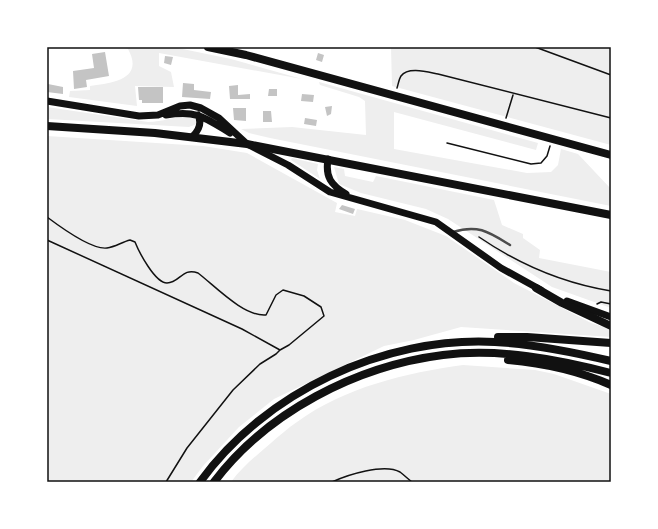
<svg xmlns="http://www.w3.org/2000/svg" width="658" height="529" font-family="'DM Sans',sans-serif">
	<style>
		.green { fill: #eee }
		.building { fill: #c4c4c4 }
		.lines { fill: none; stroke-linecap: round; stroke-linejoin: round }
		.path { stroke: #111; stroke-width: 1.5 }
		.service { stroke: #4c4c4c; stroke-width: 2.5 }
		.secondary { stroke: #111; stroke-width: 7 }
		.primary { stroke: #111; stroke-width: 8 }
		.trunk { stroke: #111; stroke-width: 8 }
		.neatline { fill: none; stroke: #111; stroke-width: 1.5 }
	</style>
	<rect width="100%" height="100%" fill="#fff"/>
	<!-- green -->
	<path class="green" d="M121,47H173L231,59L302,79L159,53V66L171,72L174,87L135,86L137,106L69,97L70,91L90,90V86C111,83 145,80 128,49Z
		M391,47H611V145L392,86Z
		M319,82L538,143L536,150L394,112V149L527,173L551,172L558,165L561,149L578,154L611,189V206L270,138L249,133L241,129L292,127L366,135L365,101L359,97L320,85Z
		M47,107L148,122C165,122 180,114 196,117L197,124L189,127L47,119Z
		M47,136L203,146L247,153L337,203L335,212L355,216L357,209L405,220L446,236L514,283L591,323L611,329V337L461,327L414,340L384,346L274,399L239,427L203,466L191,482H47Z
		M292,158L318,164L317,170L320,179L291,160Z
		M334,167L344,169L345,176L373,182L376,176L494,200L502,225L523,234V238L540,250L539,258L611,272V308L552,287L448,219L426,209L361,193L339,184Z
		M463,365L535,370L554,374L611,394V482H231C242,467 257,455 271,443C279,436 288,428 297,422C345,387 406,373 463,365Z"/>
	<!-- building -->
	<path class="building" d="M105,52L109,76L86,80L87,87L74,89L73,71L94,68L92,54Z
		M318,53L324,55L322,62L316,60Z
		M165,56L173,57L171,65L164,63Z
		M183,83L194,84V90L211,92L210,99L182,97Z
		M48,84L63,87V94L47,92Z
		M238,85V95L250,94V99H230L229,86Z
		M138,87H163V103H142V100H139Z
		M269,89H277V96H268Z
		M302,94L314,95L313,102L301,101Z
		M332,106L331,114L327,116L325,107Z
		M233,108H246V121L234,120Z
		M263,111H271L272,122H263Z
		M305,118L317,120L316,126L304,124Z
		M342,205L355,209L353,214L339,209Z"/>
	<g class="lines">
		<!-- path -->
		<path class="path" d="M535,47L611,75
			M397,88C398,85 399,79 401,76C408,66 428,72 438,74L611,118
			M506,118L513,95
			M447,143L531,164L541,163L547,156L550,146
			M47,217C59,226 92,250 107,248C115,247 122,242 130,240L135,242C139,252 155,283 167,283C180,283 182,267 198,273C215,286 244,317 266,315L276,295L283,290L304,296L321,307L324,316L289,345L280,350L276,354L260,364L233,390L187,448L166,482
			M479,237C520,265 562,283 611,291
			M47,240L242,329L280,350
			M597,304L601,302L611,304
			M332,482C347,475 384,463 400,472C404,475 408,479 412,482"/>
		<!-- service -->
		<path class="service" d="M453,232C478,224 489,232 510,245"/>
		<!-- secondary -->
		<path class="secondary" d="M47,101L139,116L158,115L180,106L190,105L201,108L219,118L247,144L288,165L330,192L436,222L501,268L541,290
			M166,115C197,110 204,117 230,133
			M193,136C199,130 202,123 198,115
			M328,159C325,177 331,185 346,194
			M567,301L611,317"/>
		<!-- primary -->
		<path class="primary" d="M208,47L246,55L611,155
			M47,126L155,133L247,144L611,215"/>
		<!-- trunk -->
		<path class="trunk" d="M536,288L562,303L611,326
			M498,337H527L611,343
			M508,360C542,363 579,371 611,385
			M200,482C265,392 384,336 495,342C534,344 573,352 611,361
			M214,482C267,412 356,366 443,355C499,348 557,359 611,373"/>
	</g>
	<!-- border -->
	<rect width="658" height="529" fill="none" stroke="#ffffff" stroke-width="96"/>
	<rect x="48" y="48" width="562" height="433" class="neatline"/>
</svg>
